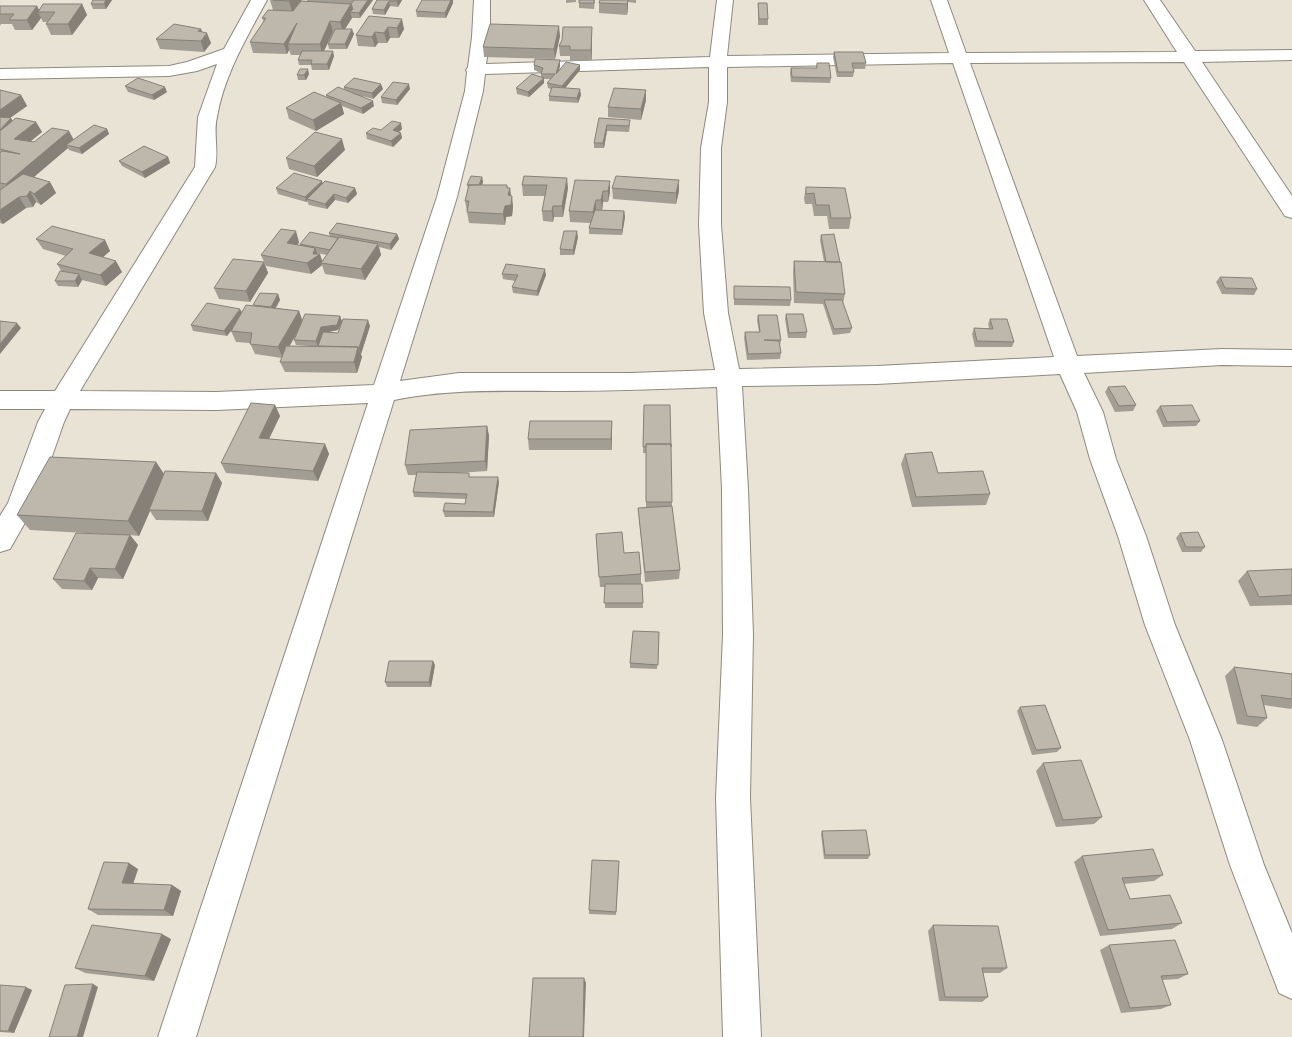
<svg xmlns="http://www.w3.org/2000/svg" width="1292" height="1037" font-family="Commissioner,sans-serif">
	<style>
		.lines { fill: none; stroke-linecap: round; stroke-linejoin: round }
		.minor-casing { stroke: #8f897e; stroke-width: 2 }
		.minor { fill: #fff; fill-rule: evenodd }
		.wall { fill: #a39e94; fill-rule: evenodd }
		.shaded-wall { fill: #858178 }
		.building { fill: #beb8ac; stroke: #858178 }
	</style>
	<rect width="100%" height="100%" fill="#e9e3d6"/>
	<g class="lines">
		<!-- minor casing -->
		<g class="minor-casing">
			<path id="minor" d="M251,0H267C247,37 224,75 217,117C213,133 219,150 215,167L80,391L216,392L374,385L437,197L465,91L467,72L466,70L468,67L472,37L474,0H490V37L486,64L710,57L717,0H733L727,56L949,53L931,0H947L966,53L1177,52L1144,0H1160L1195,51L1292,50V60L1202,62L1292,196V218L1285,216L1184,62L970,63L1077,356L1222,349L1292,350V366L1222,365L1084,373L1103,412L1116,459L1146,536L1175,625L1222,740L1264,865L1292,933V999L1279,993L1230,865L1190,740L1145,625L1118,536L1090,459L1077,412L1060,374L877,384L742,386L748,489L753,635L750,798L761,1037H723L716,798L723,635L722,489L717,387C664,389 611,391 557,391C503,391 448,389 394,400L196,1037H158L368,403L216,410L70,409L64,422L35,505L10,549L0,552V516L8,503L38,422L45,409H0V391H55L195,167L198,117L217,64L197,71L169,76L0,79V69L169,66L187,62L224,49ZM953,63L1054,357L877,366L739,369L728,313L721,225V148L727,102V67ZM709,67V102L701,148L699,225L704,313L715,370L631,373H459L400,381L457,197L483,91L485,74Z"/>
		</g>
		<!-- minor -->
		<use href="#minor" class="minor"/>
	</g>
	<!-- wall -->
	<path class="wall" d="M93,0H112L106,9H93L91,4Z
		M270,0H302L301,1H307V0H373L360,18H352L345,29L354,34L347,49H329L328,44L334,32H333L324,51L334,56L329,70H312L311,65H299L298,60L300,55H291L289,50L287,54L253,53L250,42L264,22L262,18L273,10Z
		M377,0H402L398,7L390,6L385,15L373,14L372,9Z
		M422,0H453V3L446,18L417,17L416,11Z
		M566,0H576V2L566,3Z
		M579,0H595L594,9L579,8Z
		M600,0H636V3L628,2L627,15L599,13V3Z
		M758,3L768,19V25H758Z
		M82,4L87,15L72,35H51L46,24L48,22H43L41,18L32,30H15L12,24H1L0,26V6H37L39,10Z
		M369,16L404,29L399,38H390L387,43H378L375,47L358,46L356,35Z
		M592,27V60L570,61V56H560L559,46Z
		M201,29L202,32L211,43L204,52L160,49L156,39Z
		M560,36L555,59L484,57L483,47Z
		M834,52L866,63L865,69H854V72L853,77H837L833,57Z
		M560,60V66L559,70L580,65V70L565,88L581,95L578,103L549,101V96L551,89L548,88L547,83L551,79H544V83L529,97L517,94L516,88L541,77V73L534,70V65Z
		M817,63L831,78L830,83L791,82L790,73L791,68H816Z
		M309,74L306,80H298L297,75Z
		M125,86L167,92L154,100L128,92Z
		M344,87L383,89L373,99L362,96L374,106L363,114L342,106L344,114L316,131L289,119L286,108L327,97L326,95L344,90Z
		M410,89L397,105L382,103L381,97Z
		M0,90L21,95L27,106L10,118H11L12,121L36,122L42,132L30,142H34L74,139L107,129L109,134L82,154L69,150L68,148L33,177L50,182L56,193L41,205L36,202L33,207L26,208L3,224L0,223Z
		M646,100L641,120L608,117V107Z
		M599,118L630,125L629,132L607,131L604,148H594V143Z
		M402,129L399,132L402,138L393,147L367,139L366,133L381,130Z
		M345,150L317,177L289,169L286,158Z
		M168,157L170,163L145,178L122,166L119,161Z
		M524,176L568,188L563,217H554L553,222L543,221L542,211L545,196H523L522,185Z
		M482,177L483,182L482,185L510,188L513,207L512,216L506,217L505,225L469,223L465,201L468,188L467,185Z
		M610,181V192L608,202H603L602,210L624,211L625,217L622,235L589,234V228L591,223L570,222L569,211Z
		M323,184L355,188L357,194L348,203L335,200L327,209L309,205L307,201L306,202L278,194L276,188Z
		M806,187L851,218L849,229H829L827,216H814L812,204H805L804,198Z
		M612,188L679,191L676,204L613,199Z
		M329,233L397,234L399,239L391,250L379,247L381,255L365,280L325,274L322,265L311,274L266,266L261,255L299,242L298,245H300V244L330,237ZM317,253L327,255L322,261Z
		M821,235L845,294L843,303L852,328L850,333L833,335L823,304L794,303L793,272L794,261L824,262L820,240Z
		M578,237L574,255H560V249Z
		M36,239L105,240L110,251L103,257L122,272L106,286L82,280L78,287L58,286L55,281L62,272L57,264L66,256L43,249Z
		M264,262L268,273L250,302L219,299L214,288Z
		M502,274L546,275L538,296L513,293L512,287L515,281L503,279Z
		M1220,277L1257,289L1254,295L1222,294L1216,282Z
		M734,286L791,300L790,306L734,305Z
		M278,294L280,300L276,308L299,311L302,321L340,316L342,321L370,326L361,354L362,357L357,373L285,372L280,362L282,358L255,354L250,343L236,342L231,331L227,336L193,331L191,325L242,312ZM342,323L338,333H324L338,330ZM298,331L294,340L296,345L309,346H289Z
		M786,314L807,332L806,338H788L785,319Z
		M758,315L781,340L780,345L781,353L780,359L747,360L744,338L745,332H759L757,320Z
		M990,319L1014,342L1012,347H975L972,334L974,328H989L988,324Z
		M1108,387L1136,405L1133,411L1115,412L1105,392Z
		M275,405L280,416L269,439L325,444L329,454L318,481L226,473L221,463Z
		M644,405L672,502V508L680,570L679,579L645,582L639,518L638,508H646V453H643Z
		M1160,406L1200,421L1196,426L1163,427L1156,411Z
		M612,421V450H529L528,439Z
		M487,426L489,436L487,471L458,473L470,477L499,482L494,517H445L443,511L465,504L466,499L414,497L413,492L416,475H408L405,465Z
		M905,454L938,473L990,494L986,505L912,507L901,464Z
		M156,462L164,474L216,473L222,483L208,521L156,520L150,511L139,536L130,535L138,545L123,579L98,578L92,590L62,589L53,579L122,535L30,530L17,515Z
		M1180,533L1205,547L1201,552H1182L1176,538Z
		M596,534L624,553L641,574V584H642L643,608H605V587H600Z
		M1292,569V605L1250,606L1238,581L1247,571Z
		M659,632L657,669L630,668V663Z
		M435,665L431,687H387L385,682Z
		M1234,667L1292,674V707L1291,709L1264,705L1267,718L1257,727L1237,724L1225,676Z
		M1020,707L1061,748L1057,752L1032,755L1017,711Z
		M1043,763L1102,817L1094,824L1056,827L1036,771Z
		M822,831L870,855L868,859H824L821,834Z
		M1082,856L1163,875L1154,881L1124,884L1130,899L1182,923L1172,929L1100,936L1074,862Z
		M619,865L616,915L589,914V910Z
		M138,869L133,884L172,885L181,891L173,916L98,915L88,909Z
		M933,925L1007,968L1000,973H983L988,997L982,1002L939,1001L928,931Z
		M171,939L154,981L85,973L75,968Z
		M1109,945L1188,974L1178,979L1162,980L1171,1005L1161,1009L1121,1013L1100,950Z
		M0,985L32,990L14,1033L0,1032Z"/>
	<!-- shaded-wall -->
	<path class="shaded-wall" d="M106,0H112L106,9L104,4Z
		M290,0H302L292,12L289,1Z
		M368,0H373L360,18L359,13Z
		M398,0H402L398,7L397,1Z
		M451,0H453V3L446,18L445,13Z
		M628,0V9L627,15V4Z
		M389,1L390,6L385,15L384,10Z
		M82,4L87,15L72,35L68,24Z
		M351,4L353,13L350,12L352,18L343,32L340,22Z
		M37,6L40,12H38L41,18L32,30L27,20Z
		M402,19L404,29L399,38L397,28Z
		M330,21L333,32L322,55L320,44Z
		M297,23L288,44L289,50L287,54L284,44Z
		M559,26L560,36L555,59L554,49Z
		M388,27L390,38L387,43L384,33Z
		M592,27V60L591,50Z
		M201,29L204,37L207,33L211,43L204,52L201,41L198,31Z
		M352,29L354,34L347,49L345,44Z
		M375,32L378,43L375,47L372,37Z
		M333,51L334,56L329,70L327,64Z
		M560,60V66L556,79V74Z
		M580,65V70L562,92V86Z
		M308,69L309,74L306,80L304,75Z
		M544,78V83L529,97L528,92Z
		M381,84L383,89L373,99L372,93Z
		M409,84L410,89L397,105L396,100Z
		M165,87L167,92L154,100L152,95Z
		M580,89L581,95L578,103L577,98Z
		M646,90V100L641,120V109Z
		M21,95L27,106L0,125V110Z
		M373,101L374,106L363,114L361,108Z
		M341,103L344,114L316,131L313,120Z
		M11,118L17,129L0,130Z
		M36,122L42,132L21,149L14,139Z
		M401,123L402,129L394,136L393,130Z
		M607,125V131L604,148L603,143Z
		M107,129L109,134L82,154L79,148Z
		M69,131L75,142L66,145L68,148L13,195L6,184Z
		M401,133L402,138L393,147L391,141Z
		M342,139L345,150L317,177L314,166Z
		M168,157L170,163L145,178L142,172Z
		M482,177L483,182L480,191L479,186Z
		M567,178L568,188L563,217L562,206Z
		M679,180V191L676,204V193Z
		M322,181L324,187L307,199V201L306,202L305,197Z
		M610,181V192L608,202V191Z
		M50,182L56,193L41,205L34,194Z
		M507,185L508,193L510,188L511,199L509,205L507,188Z
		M355,188L357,194L348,203L346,198Z
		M30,191L36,202L33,207L27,196Z
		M603,191V202L602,211L601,200Z
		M334,194L335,200L327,209L325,204Z
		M512,196L513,207L512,216L506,217L505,225L503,214L505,206Z
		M19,197L26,208L3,224L0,219V210Z
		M596,200V211L594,223L593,212Z
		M553,206L554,217L553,222L552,211Z
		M624,211L625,217L622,235V230Z
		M296,231L299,242L291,254L287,243Z
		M577,231L578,237L574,255L573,250Z
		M397,234L399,239L391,250L390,244Z
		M105,240L110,251L95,264L89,253Z
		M378,244L381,255L365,280L361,269Z
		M315,248L318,255L320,254L323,263H321L322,265L311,274L307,263L313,254Z
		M116,261L122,272L106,286L100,275Z
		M264,262L268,273L250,302L246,291Z
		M545,269L546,275L538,296L537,291Z
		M79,274L82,280L78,287L75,281Z
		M278,294L280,300L273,312L271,307Z
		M240,309L243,314L227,336L224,331Z
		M299,311L303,322L283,358L278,347Z
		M340,316L342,322L338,330L323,333L318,347L316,341L321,327Z
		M368,320L370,326L361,354L359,348Z
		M17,323L21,328L0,354V344Z
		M358,347L362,357L357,373L354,362Z
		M275,405L280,416L264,449L259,438Z
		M612,421V450L611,439Z
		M487,426L489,436L487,471L485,461Z
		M325,444L329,454L318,481L313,471Z
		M156,462L166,477L149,510L150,511L139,536L128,521Z
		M216,473L222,483L208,521L202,511Z
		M498,477L499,482L494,517L493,512Z
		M130,535L138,545L123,579L115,569Z
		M90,568L98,578L92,590L84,581Z
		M433,661L435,665L431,687L429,682Z
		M129,863L138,869L131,890L122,883Z
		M172,885L181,891L173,916L164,910Z
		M162,934L171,939L154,981L145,976Z
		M584,978L586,983L584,1037H583Z
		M93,984L98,987L83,1037H77Z
		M26,987L32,990L14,1033L8,1031Z"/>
	<!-- building -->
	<path class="building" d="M93,0H106L104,4H91Z
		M273,0H290L289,1Z
		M354,0H368L359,13L350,12L353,9L351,4Z
		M377,0H398L397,1H389L384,10L372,9Z
		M422,0H451L445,13L416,11Z
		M579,0H594V3H579Z
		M600,0H628L627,4L599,3Z
		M301,1L351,4L340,22L330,21L320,44H288L297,23L284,44L250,42L266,18H262L268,10L293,11Z
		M758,3H767L768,19H759Z
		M43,4H82L68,24H46L55,12H38Z
		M0,6H37L27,20H9L14,14H0Z
		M369,16L402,19L397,28L388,27L384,33L375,32L372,37L356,35Z
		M174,24L201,29L198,31L207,33L201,41L156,39Z
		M490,24L559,26L554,49L483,47Z
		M563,27H592L591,50H570V46H559L562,40Z
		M335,29H352L345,44H328Z
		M302,51H333L327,64H311L312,60H298Z
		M834,52H863L866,63H852L854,72H838Z
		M535,59L560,60L556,74L566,62L580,65L562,86L547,83L555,74H541L543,68L534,65Z
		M817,63H829L831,78L792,77L791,68H817Z
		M300,69H308L304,75H297Z
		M532,74L544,78L528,92L516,88Z
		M138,78L165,87L152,95L125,86Z
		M354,78L381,84L372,93L344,87Z
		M393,82L409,84L396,100L381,97Z
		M338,87L373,101L361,108L326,95Z
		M552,87L580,89L577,98L549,96Z
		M614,88L646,90L641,109L608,107Z
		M0,90L21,95L0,110Z
		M314,92L341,103L313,120L286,108Z
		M0,117L11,118L0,130Z
		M16,118L36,122L14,139L34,142L52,128L69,131L6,184L0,183V153L2,151L20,154L0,149V131Z
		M599,118L630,120L629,126L607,125L603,143H594Z
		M392,121L401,123L393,130L401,133L391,141L366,133L373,128L381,130Z
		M94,125L107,129L79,148L66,145Z
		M315,132L342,139L314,166L286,158Z
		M144,146L168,157L142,172L119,161Z
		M294,173L322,181L305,197L276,188Z
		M23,174L50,182L34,194L30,191L27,196L19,197L0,210V190Z
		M471,176L482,177L479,185H467Z
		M524,176L567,178L562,206H553L552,211H542L547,185H522Z
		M616,176L679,180L676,193L612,188Z
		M575,180L610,181L608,191H603L601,200H596L593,212L569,211Z
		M325,181L355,188L346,198L334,194L325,204L307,199Z
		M469,185H507V188H510L508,195L512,196L511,205L505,206L503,214L467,212L469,201H465Z
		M806,187L845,188L851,218H831L829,205H816L814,193L806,194Z
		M595,210L624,211L622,230L589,228Z
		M337,223L397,234L390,244L329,233Z
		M52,226L105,240L89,253L116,261L100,275L57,264L73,249L36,239Z
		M281,229L296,231L287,243L315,248L313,254H320L307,263L261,255Z
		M564,231H577L573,250L560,249Z
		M310,232L338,238L330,250L300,244Z
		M834,234L840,262H826L821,235Z
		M339,237L378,244L361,269L321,263Z
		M233,259L264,262L246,291L214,288Z
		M794,261L841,262L845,294L796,292Z
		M506,264L545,269L537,291L512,287L518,275L502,274Z
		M60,271L79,274L75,281H55Z
		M1220,277L1252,278L1257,289L1225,288Z
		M734,286L790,287L791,300L734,299Z
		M260,293L278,294L271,307L253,305Z
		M824,300H842L852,328L834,329Z
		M207,303L240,309L224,331L191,325Z
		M246,305L299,311L278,347L250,344L252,333L231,331Z
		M305,314L340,316L337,325L321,327L316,341L294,340Z
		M786,314H803L807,332L789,333Z
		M758,315H777L781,340H764L779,341L781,353L748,354L745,332H760Z
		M343,319L368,320L359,348L358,347L318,346L323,332L338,333Z
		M990,319H1007L1014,342L977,341L974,328L993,329Z
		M0,321L17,323L0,344Z
		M286,346L358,347L354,362H280Z
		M1125,386L1136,405L1119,406L1108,387Z
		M251,403L275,405L259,438L325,444L313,471L221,463Z
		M644,405H670L671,447V444H646V447H643Z
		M1192,405L1200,421L1167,422L1160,406Z
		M530,421H612L611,439H528Z
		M487,426L485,461L405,465L410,430Z
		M646,444H671L672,502H646Z
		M932,452L938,473L983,471L990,494L916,497L905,454Z
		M50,457L156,462L128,521L17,515Z
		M165,471L216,473L202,511L149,510Z
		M417,472L469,473V477H498L493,512L443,511L445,503L465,504L467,494L413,492Z
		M672,506L680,570L645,572L638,508Z
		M622,532L624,553L639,552L641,574L599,577L596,534Z
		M1198,532L1205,547H1186L1180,533Z
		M76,533L130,535L115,569L90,568L84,581L53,579Z
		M1292,569V595L1259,597L1247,571Z
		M605,584H642L643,603H604Z
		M633,631L659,632L658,665L630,663Z
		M389,661H433L429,682H385Z
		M1234,667L1292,674V699L1261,695L1267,718L1247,716Z
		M1045,705L1061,748L1036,750L1020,707Z
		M1081,760L1102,817L1063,820L1043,763Z
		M866,830L870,855H825L822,831Z
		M1153,849L1163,875L1122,878L1130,899L1170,895L1182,923L1108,930L1082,856Z
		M592,860L619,861L616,912L589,910Z
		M104,862L129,863L122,883L172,885L164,910L88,909Z
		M92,925L162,934L145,976L75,968Z
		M933,925L998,926L1007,968H982L988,997H945Z
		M1175,940L1188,974L1161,976L1171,1005L1130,1008L1109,945Z
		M533,978H584L583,1037H529Z
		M93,984L77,1037H49L65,985Z
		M0,985L26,987L8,1031H0Z"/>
</svg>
